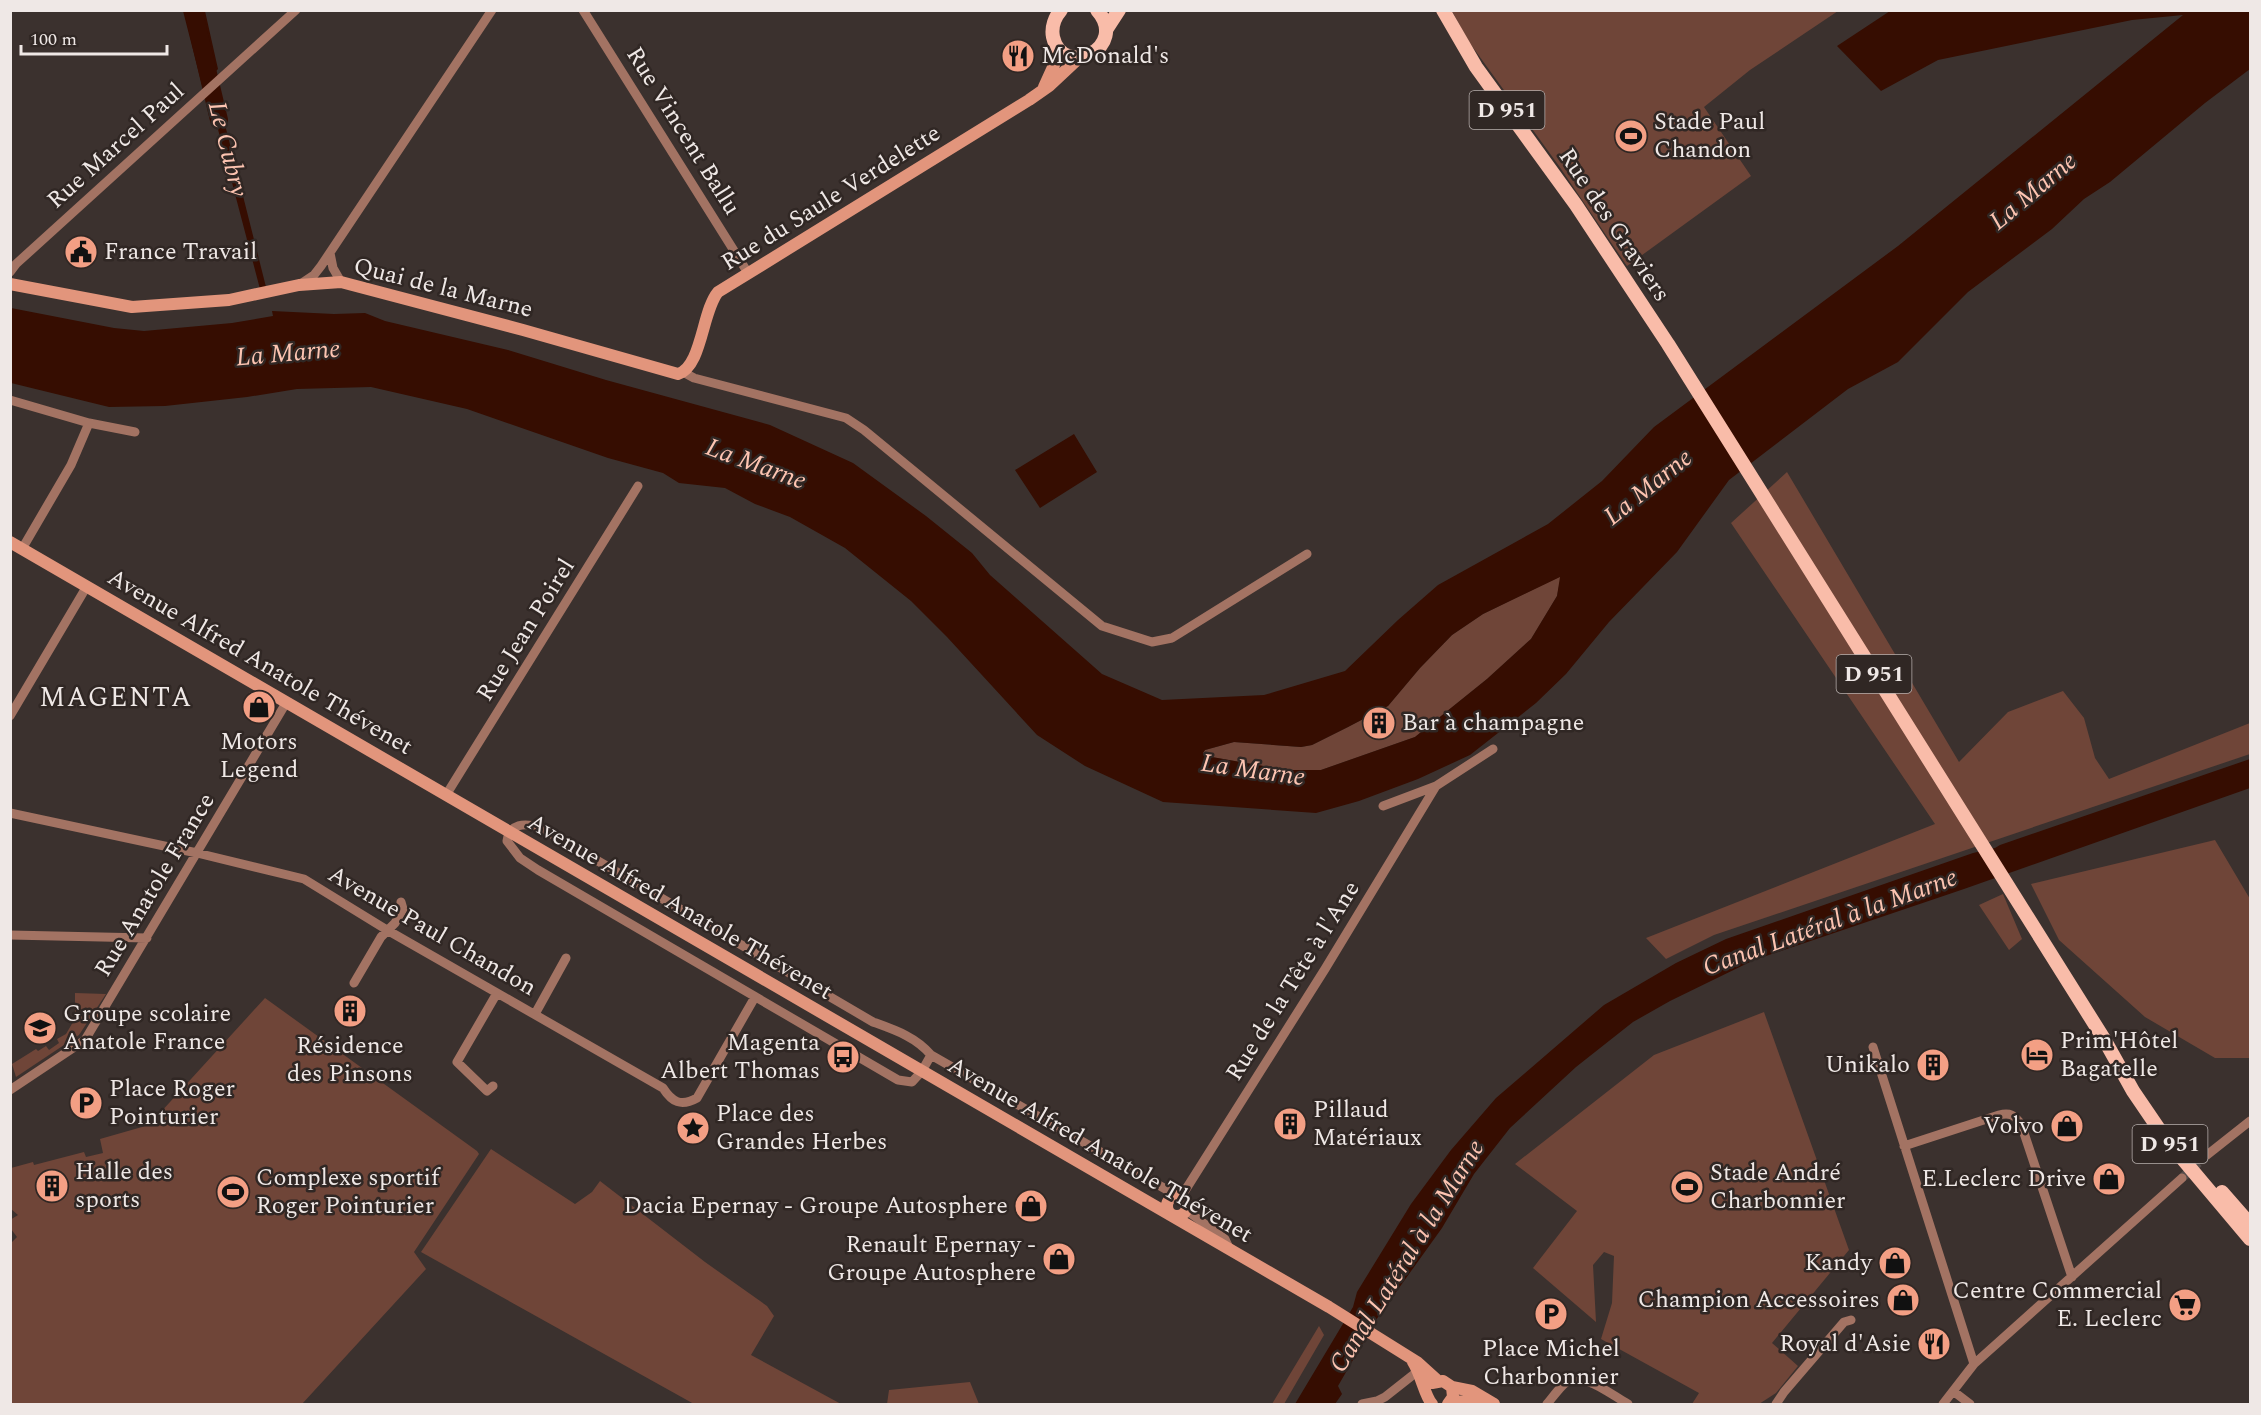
<svg xmlns="http://www.w3.org/2000/svg" width="2261" height="1415" font-family="Spectral,serif">
	<style>
		.green { fill: #6f4538 }
		.water { fill: #360d01; fill-rule: evenodd }
		.lines { fill: none; stroke-linecap: round; stroke-linejoin: round }
		.river { stroke: #360d01; stroke-width: 18 }
		.street-tunnel { stroke: #564c4a; stroke-width: 9; stroke-dasharray: 9 4.5; stroke-linecap: butt }
		.street { stroke: #a37363; stroke-width: 9 }
		.secondary { stroke: #e2957c; stroke-width: 12 }
		.primary { stroke: #f9bca9; stroke-width: 14 }
		.labels { text-anchor: middle; dominant-baseline: central; stroke-width: 5; stroke-linejoin: round; paint-order: stroke }
		.shield { fill: #302724; stroke: #b6aeac; stroke-width: 1.5 }
		.shield-label { font-size: 22px; font-weight: bold; fill: #efe8e6 }
		.poi-label { font-size: 24px; fill: #efe8e6; stroke: #302724; text-anchor: start }
		.street-label { font-size: 24px; fill: #efe8e6; stroke: #302724 }
		.water-label { font-size: 26px; font-style: italic; fill: #fdc4b1; stroke: #302724 }
		.quarter-label { font-size: 27px; letter-spacing: 1.5px; fill: #efe8e6; stroke: #302724 }
	</style>
	<rect width="100%" height="100%" fill="#3b312e"/>
	<!-- green -->
	<path class="green" d="M1452,11H1838L1750,70L1704,107L1751,176L1627,266L1559,166L1469,42Z
		M1787,472L1959,762L2008,712L2063,691L2084,718L2095,758L2109,779L2250,723V754L1714,935L1666,959L1646,938L1935,824L1731,523Z
		M1561,576L1557,596L1531,639L1487,679L1415,737L1321,770H1286L1206,756L1203,753L1205,750L1234,742L1301,747L1312,745L1348,727L1388,706L1420,668L1452,635L1483,614Z
		M2215,840L2250,899V1058H2215L2145,1017L2059,940L2031,884Z
		M2003,894L2022,939L2009,950L1979,905Z
		M75,993L106,994L79,1035L16,1077L12,1064L36,1049L38,1051L46,1046L49,1050L59,1043L57,1039L66,1034L73,1022L75,1021Z
		M265,998L477,1151L479,1154L414,1252L426,1269L302,1404H11L10,1244L17,1237L11,1229L10,1220L18,1215L11,1209V1168L33,1162L34,1165L84,1152L86,1157L103,1153L100,1139L149,1125Z
		M1764,1012L1849,1250L1772,1343L1798,1366L1776,1393L1759,1404H1692L1699,1393L1601,1339L1612,1303L1614,1256L1604,1252L1593,1265L1596,1322L1533,1268L1577,1211L1515,1164L1654,1055Z
		M491,1149L575,1204L592,1192L600,1181L705,1262L767,1306L774,1316L751,1355L841,1404H694L421,1252Z
		M1319,1326L1324,1335L1284,1404H1272Z
		M970,1382L979,1404H887L889,1390Z"/>
	<!-- water -->
	<path class="water" d="M183,11H205L218,69L202,85Z
		M1890,11H2250V69L2205,103L2110,182L2084,199L2052,229L1968,292L1898,362L1848,389L1729,480L1677,552L1609,622L1566,674L1536,703L1470,755L1418,779L1359,801L1316,813L1163,802L1085,766L1037,735L947,637L911,601L845,548L790,517L755,504L725,488L679,483L663,473L608,458L467,409L371,387L297,389L247,397L165,406L109,407L11,383V308L114,328L144,331L232,323L273,316L272,311L334,314L365,313L385,321L508,350L606,380L770,425L853,463L926,516L972,553L990,575L1102,674L1162,700L1264,695L1345,671L1398,620L1438,585L1548,524L1602,481L1654,427L1898,246L2183,15L2132,20L1938,60L1881,91L1837,46ZM1560,577L1557,596L1531,639L1487,679L1415,737L1321,770H1286L1206,756L1203,753L1205,750L1234,742L1301,747L1312,745L1348,727L1388,706L1420,668L1452,635L1483,614Z
		M217,93L266,287L260,289L210,99Z
		M1074,434L1097,472L1040,508L1015,470Z
		M2250,759V788L1964,889L1754,960L1670,1001L1633,1022L1576,1067L1510,1128L1474,1174L1442,1228L1376,1320L1338,1386L1342,1394L1335,1404H1295L1353,1307L1357,1292L1411,1204L1451,1150L1496,1098L1604,1005L1676,963L1726,939L1973,853L1995,848L2000,845Z"/>
	<g class="lines">
		<!-- river -->
		<path class="river" d="M193,10L219,120"/>
		<!-- street-tunnel -->
		<path class="street-tunnel" d="M2182,1178L2207,1155"/>
		<!-- street -->
		<path class="street" d="M583,10L748,273
			M330,253L333,268L341,282
			M10,272L16,264L296,10
			M299,285L314,275L321,266L492,10
			M683,372L694,378L846,418L864,430L1102,626L1152,642L1172,638L1307,554
			M10,400L89,423L135,432
			M22,549L71,465L89,423
			M10,716L87,586
			M446,795L638,486
			M1383,806L1436,786L1493,749
			M10,813L197,853L304,879L387,930L663,1088C672,1102 681,1107 697,1098L755,997
			M10,935L147,938
			M354,983L381,937L395,923L403,909L401,902
			M535,1014L566,958
			M1873,1047L1974,1364
			M931,1055L922,1071L912,1082L898,1080L538,870L520,858L507,841C510,823 524,823 540,827L873,1022C895,1030 916,1037 931,1055L1176,1195
			M493,1086L487,1091L457,1062L497,993
			M10,1090L85,1040L286,703
			M1904,1146L1999,1115C2010,1112 2014,1115 2021,1124L2072,1277
			M2207,1155L2250,1121
			M1181,1197L1325,969L1436,786
			M1186,1210L1225,1239L1230,1250
			M1953,1391L1970,1404
			M1362,1404L1377,1401L1385,1397L1418,1371
			M1547,1404C1552,1398 1557,1391 1563,1385C1581,1368 1611,1395 1628,1404
			M1776,1404L1784,1392L1844,1322L1851,1320
			M1943,1404L1974,1364L2182,1178"/>
		<!-- secondary -->
		<path class="secondary" d="M1044,87L1054,65L1057,46
			M10,284L132,307L229,300L299,285L341,282L523,330L678,374C702,367 702,311 718,292L1029,100L1049,86L1079,58
			M10,542L1329,1307L1417,1362L1438,1381
			M1167 1206a10 10 0 1 1 20 0a10 10 0 1 1-20 0Z
			M1413,1362C1421,1374 1425,1397 1432,1404
			M1432,1383L1443,1381L1452,1387L1453,1397L1448,1404
			M1452,1387L1472,1391L1494,1404
			M1451,1402L1485,1400"/>
		<!-- primary -->
		<path class="primary" d="M1061,10C1055,17 1051,27 1053,37C1063,80 1130,47 1097,10
			M1443,10L1476,67L1576,205L1668,344L2104,1039L2133,1091L2165,1138L2250,1239
			M1106,30L1119,10
			M2222,1192L2250,1224"/>
	</g>
	<!-- icons -->
	<defs>
		<g id="restaurant-disc" transform="scale(1.725)"><circle r="9.5" fill="#f39f84" stroke="#302724"/><path d="M-5-6h1v4h1v-4h1v4h1v-4h1v5L-1.5 .5V6h-2V.5L-5-1ZM5-6V6H3V1.5H1.5Q1.5-4 5-6Z" fill="#111"/></g>
		<g id="stadium-disc" transform="scale(1.725)"><circle r="9.5" fill="#f39f84" stroke="#302724"/><path d="M0-5a6.5 5 0 1 0 0 10a6.5 5 0 1 0 0-10ZM-3.5-1.8h7v3.6h-7Z" fill="#111"/></g>
		<g id="civic-disc" transform="scale(1.725)"><circle r="9.5" fill="#f39f84" stroke="#302724"/><path d="M-.6-6.5H3V-4.5H.6V-3L4-1V1h2V6H-6V1h2V-1L-.6-3ZM-1.2 2.5V6h2.4V2.5Z" fill="#111"/></g>
		<g id="shop-disc" transform="scale(1.725)"><circle r="9.5" fill="#f39f84" stroke="#302724"/><path d="M-5-2.5h2.3a2.7 3.5 0 0 1 5.4 0H5L5.5 6h-11ZM-1.5-2.5h3a1.5 2.3 0 0 0-3 0Z" fill="#111"/></g>
		<g id="building-disc" transform="scale(1.725)"><circle r="9.5" fill="#f39f84" stroke="#302724"/><path d="M-4-6H4V6H1V3H-1V6H-4ZM-2.5-4.3h1.7v1.8h-1.7ZM.8-4.3h1.7v1.8H.8ZM-2.5-1h1.7V.8h-1.7ZM.8-1h1.7V.8H.8Z" fill="#111"/></g>
		<g id="school-disc" transform="scale(1.725)"><circle r="9.5" fill="#f39f84" stroke="#302724"/><path d="M0-5L7-2L0 1L-7-2ZM-4 1L0 2.5L4 1V4Q0 6-4 4Z" fill="#111"/></g>
		<g id="hotel-disc" transform="scale(1.725)"><circle r="9.5" fill="#f39f84" stroke="#302724"/><path d="M-6-4.5h1.5V1H6V5H4.5V3h-9V5H-6ZM-4 0a1.8 1.8 0 1 1 3.6 0ZM.5 0V-2.5h3Q6-2.5 6 0Z" fill="#111"/></g>
		<g id="bus-disc" transform="scale(1.725)"><circle r="9.5" fill="#f39f84" stroke="#302724"/><path d="M-5-6H5V4H4V6H2V4H-2V6H-4V4H-5ZM-3.5-4V0h7V-4ZM-3.5 1.2v1.5H-2V1.2ZM2 1.2v1.5H3.5V1.2Z" fill="#111"/></g>
		<g id="parking-disc" transform="scale(1.725)"><circle r="9.5" fill="#f39f84" stroke="#302724"/><path d="M-3.5-5.5H1a3.5 3.5 0 0 1 0 7H-1V5.5H-3.5ZM-1-3.4V-.6H.8a1.4 1.4 0 0 0 0-2.8Z" fill="#111"/></g>
		<g id="sight-disc" transform="scale(1.725)"><circle r="9.5" fill="#f39f84" stroke="#302724"/><path d="M0-6L1.8-2.2L6-1.7L2.9 1.2L3.7 5.4L0 3.3L-3.7 5.4L-2.9 1.2L-6-1.7L-1.8-2.2Z" fill="#111"/></g>
		<g id="supermarket-disc" transform="scale(1.725)"><circle r="9.5" fill="#f39f84" stroke="#302724"/><path d="M-6-5.5h2.5l.6 2H6L4.5 2H-2.5L-4.4-4H-6ZM-1.5 3.2a1.3 1.3 0 1 0 .1 0ZM3 3.2a1.3 1.3 0 1 0 .1 0Z" fill="#111"/></g>
	</defs>
	<g fill-rule="evenodd">
		<use href="#restaurant-disc" x="1018" y="56"/>
		<use href="#stadium-disc" x="1631" y="136"/>
		<use href="#civic-disc" x="81" y="252"/>
		<use href="#shop-disc" x="259" y="707"/>
		<use href="#building-disc" x="1379" y="723"/>
		<use href="#building-disc" x="350" y="1011"/>
		<use href="#school-disc" x="40" y="1028"/>
		<use href="#hotel-disc" x="2037" y="1055"/>
		<use href="#bus-disc" x="843" y="1057"/>
		<use href="#building-disc" x="1933" y="1065"/>
		<use href="#parking-disc" x="86" y="1103"/>
		<use href="#building-disc" x="1290" y="1124"/>
		<use href="#shop-disc" x="2067" y="1126"/>
		<use href="#sight-disc" x="693" y="1128"/>
		<use href="#shop-disc" x="2109" y="1179"/>
		<use href="#building-disc" x="52" y="1186"/>
		<use href="#stadium-disc" x="1687" y="1187"/>
		<use href="#stadium-disc" x="233" y="1192"/>
		<use href="#shop-disc" x="1031" y="1206"/>
		<use href="#shop-disc" x="1059" y="1259"/>
		<use href="#shop-disc" x="1895" y="1263"/>
		<use href="#shop-disc" x="1903" y="1300"/>
		<use href="#supermarket-disc" x="2185" y="1305"/>
		<use href="#parking-disc" x="1551" y="1314"/>
		<use href="#restaurant-disc" x="1934" y="1344"/>
	</g>
	<g class="labels">
		<!-- shield labels -->
		<g class="shield">
			<rect x="1469.5" y="91" width="75" height="38" rx="4.5"/>
			<rect x="1836.5" y="655" width="75" height="38" rx="4.5"/>
			<rect x="2132.5" y="1125" width="75" height="38" rx="4.5"/>
		</g>
		<g class="shield-label">
			<text x="1507" y="110">D 951</text>
			<text x="1874" y="674">D 951</text>
			<text x="2170" y="1144">D 951</text>
		</g>
		<!-- poi labels -->
		<g class="poi-label">
			<text x="1041" y="56">McDonald's</text>
			<text x="1654" y="122">Stade Paul<tspan x="1654" dy="28">Chandon</tspan></text>
			<text x="104" y="252">France Travail</text>
			<text x="1402" y="723">Bar à champagne</text>
			<text x="259" y="742" text-anchor="middle">Motors<tspan x="259" dy="28">Legend</tspan></text>
			<text x="63" y="1014">Groupe scolaire<tspan x="63" dy="28">Anatole France</tspan></text>
			<text x="2060" y="1041">Prim'Hôtel<tspan x="2060" dy="28">Bagatelle</tspan></text>
			<text x="820" y="1043" text-anchor="end">Magenta<tspan x="820" dy="28">Albert Thomas</tspan></text>
			<text x="350" y="1046" text-anchor="middle">Résidence<tspan x="350" dy="28">des Pinsons</tspan></text>
			<text x="1910" y="1065" text-anchor="end">Unikalo</text>
			<text x="109" y="1089">Place Roger<tspan x="109" dy="28">Pointurier</tspan></text>
			<text x="1313" y="1110">Pillaud<tspan x="1313" dy="28">Matériaux</tspan></text>
			<text x="716" y="1114">Place des<tspan x="716" dy="28">Grandes Herbes</tspan></text>
			<text x="2044" y="1126" text-anchor="end">Volvo</text>
			<text x="75" y="1172">Halle des<tspan x="75" dy="28">sports</tspan></text>
			<text x="1710" y="1173">Stade André<tspan x="1710" dy="28">Charbonnier</tspan></text>
			<text x="256" y="1178">Complexe sportif<tspan x="256" dy="28">Roger Pointurier</tspan></text>
			<text x="2086" y="1179" text-anchor="end">E.Leclerc Drive</text>
			<text x="1008" y="1206" text-anchor="end">Dacia Epernay - Groupe Autosphere</text>
			<text x="1036" y="1245" text-anchor="end">Renault Epernay -<tspan x="1036" dy="28">Groupe Autosphere</tspan></text>
			<text x="1872" y="1263" text-anchor="end">Kandy</text>
			<text x="2162" y="1291" text-anchor="end">Centre Commercial<tspan x="2162" dy="28">E. Leclerc</tspan></text>
			<text x="1880" y="1300" text-anchor="end">Champion Accessoires</text>
			<text x="1911" y="1344" text-anchor="end">Royal d'Asie</text>
			<text x="1551" y="1349" text-anchor="middle">Place Michel<tspan x="1551" dy="28">Charbonnier</tspan></text>
		</g>
		<!-- street labels -->
		<g class="street-label">
			<text transform="translate(683 131) rotate(58)">Rue Vincent Ballu</text>
			<text transform="translate(116 146) rotate(-42)">Rue Marcel Paul</text>
			<text transform="translate(831 198) rotate(-32)">Rue du Saule Verdelette</text>
			<text transform="translate(1614 225) rotate(56)">Rue des Graviers</text>
			<text transform="translate(443 288) rotate(14)">Quai de la Marne</text>
			<text transform="translate(526 630) rotate(-58)">Rue Jean Poirel</text>
			<text transform="translate(260 662) rotate(30)">Avenue Alfred Anatole Thévenet</text>
			<text transform="translate(155 885) rotate(-59)">Rue Anatole France</text>
			<text transform="translate(680 907) rotate(30)">Avenue Alfred Anatole Thévenet</text>
			<text transform="translate(432 931) rotate(30)">Avenue Paul Chandon</text>
			<text transform="translate(1293 981) rotate(-58)">Rue de la Tête à l'Ane</text>
			<text transform="translate(1100 1150) rotate(30)">Avenue Alfred Anatole Thévenet</text>
		</g>
		<!-- water labels -->
		<g class="water-label">
			<text transform="translate(228 149) rotate(76)">Le Cubry</text>
			<text transform="translate(2033 191) rotate(-40)">La Marne</text>
			<text transform="translate(288 353) rotate(-5)">La Marne</text>
			<text transform="translate(756 464) rotate(20)">La Marne</text>
			<text transform="translate(1648 487) rotate(-39)">La Marne</text>
			<text transform="translate(1253 770) rotate(8)">La Marne</text>
			<text transform="translate(1830 922) rotate(-20)">Canal Latéral à la Marne</text>
			<text transform="translate(1407 1256) rotate(-58)">Canal Latéral à la Marne</text>
		</g>
		<!-- quarter labels -->
		<g class="quarter-label">
			<text x="116" y="698">MAGENTA</text>
		</g>
	</g>
	<!-- border -->
	<rect width="2261" height="1415" fill="none" stroke="#efe8e6" stroke-width="24"/>
	<!-- scale -->
	<path d="M21 45v9h146v-9" fill="none" stroke="#efe8e6" stroke-width="3"/>
	<text x="30" y="45" font-size="18" fill="#efe8e6" stroke="#302724" stroke-width="4.5" paint-order="stroke">100 m</text>
</svg>
